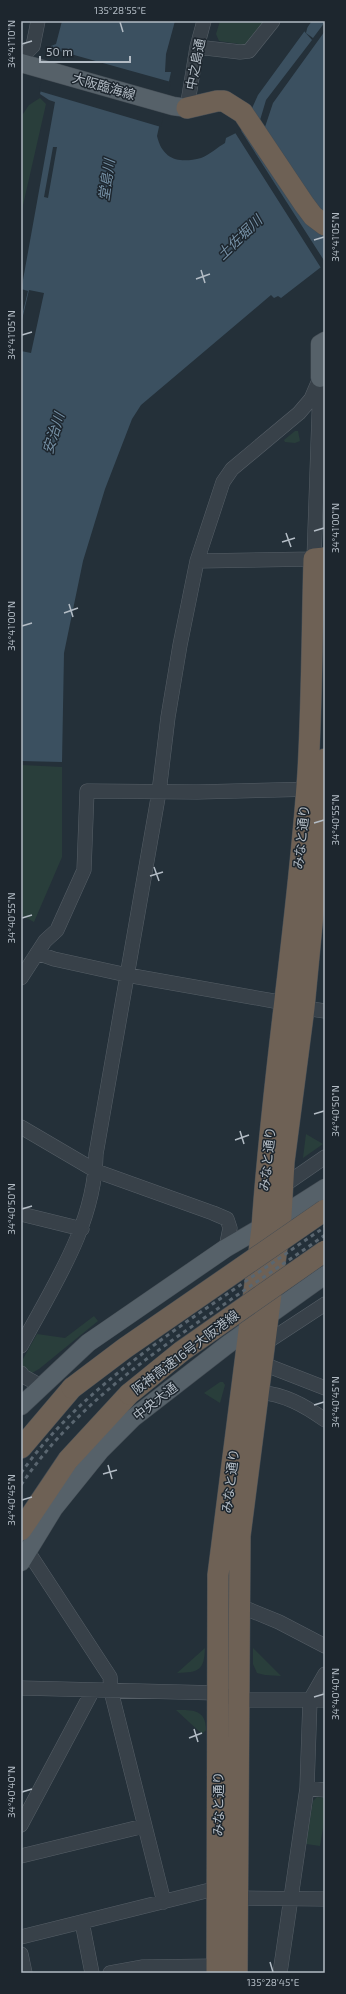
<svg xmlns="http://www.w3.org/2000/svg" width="346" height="1994" font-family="'Exo 2','Noto Sans JP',sans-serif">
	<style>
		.green { fill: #293e3b }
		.water { fill: #3b5060 }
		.pier { fill: #243039 }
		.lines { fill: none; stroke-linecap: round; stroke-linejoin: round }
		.minor-casing { stroke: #565f67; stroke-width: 15 }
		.major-casing { stroke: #444d55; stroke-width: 19 }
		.highway-casing { stroke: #434c54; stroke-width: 22 }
		.minor { stroke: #384149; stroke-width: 14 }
		.major { stroke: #566169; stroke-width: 18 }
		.highway { stroke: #6e6155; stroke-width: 21 }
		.rail { stroke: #5a6670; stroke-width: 3; stroke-dasharray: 4 4; stroke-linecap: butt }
		.highway-bridge-casing { stroke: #434c54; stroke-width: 22; stroke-linecap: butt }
		.highway-bridge { stroke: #6e6155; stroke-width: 21 }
		.ticks { fill: none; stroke: #b3bcc5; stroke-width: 1.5 }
		.labels { text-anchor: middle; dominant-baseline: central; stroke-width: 3; stroke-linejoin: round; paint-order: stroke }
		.street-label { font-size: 13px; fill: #b3bcc5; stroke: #1d262e }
		.water-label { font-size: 14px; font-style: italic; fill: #7691a6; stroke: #1d262e }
		.neatline { fill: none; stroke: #b3bcc5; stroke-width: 1.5 }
		.ticks-label { font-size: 10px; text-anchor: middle; fill: #b3bcc5 }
	</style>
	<rect width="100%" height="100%" fill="#243039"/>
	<!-- green -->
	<path class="green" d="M220,21H268L247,46L241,47L239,44L219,41L216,34Z
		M40,98L46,104L21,214V117L29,105Z
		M295,431H298L300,441L295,443L285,442L284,440Z
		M21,765L62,767V857L34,922L21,915Z
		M306,1134L323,1144L303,1158Z
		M94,1316L98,1321L39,1369L32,1373L26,1370L22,1366L23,1359L37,1334L65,1338Z
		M220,1382H223L225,1385L220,1403L204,1393Z
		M205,1648C204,1671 199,1672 177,1673Z
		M253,1648L281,1676L265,1675L257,1673L253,1664Z
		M176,1710C192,1710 206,1709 206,1730L202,1734Z
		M317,1797L325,1798V1816L320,1846L306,1844L313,1801Z"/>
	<!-- water -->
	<path class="water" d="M62,21H175L166,54L165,72H171L157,136C163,162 182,163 201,158C209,155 218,147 225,143L226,138L242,130L258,95L312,21H325V264L281,298L278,296L274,298L271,295L141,405L132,419L105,489L83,561L64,653L62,762L21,761V291L55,102L49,100L40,94L51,46L56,44Z"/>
	<!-- pier -->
	<path class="pier" d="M325,22V31L273,103L264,130L258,127L266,100L312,40L304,31L308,25L306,33L313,38Z
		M49,48L171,82L161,127L39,91Z
		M240,129L325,262V266L321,268L234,131Z
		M53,147H57L48,198L44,197Z
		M21,289L28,291L21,320Z
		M29,290L44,293L31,353L21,351V324Z"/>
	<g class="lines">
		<!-- minor casing -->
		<g class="minor-casing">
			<path id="minor" d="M197,47L240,52L249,51L273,21
				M21,58L33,46L38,21
				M187,108L197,47L204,21
				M197,561L314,559L320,387
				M37,953L54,959L127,975L285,1003
				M21,978L45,941L57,930L84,870L87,791L197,792L315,789
				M304,1008L325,1011
				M21,1127L96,1171L213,1213L227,1219L230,1228L226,1248
				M283,1186L325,1157
				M21,1214L82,1229
				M264,1344L325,1304
				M21,1346C53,1286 95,1225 96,1154L159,792L168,717L180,645L197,561L223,482L232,469L299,413L311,399L320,378
				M261,1368L271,1367L325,1388
				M21,1373L23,1376L41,1386
				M258,1392C284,1394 304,1405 325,1420
				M27,1550L110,1677L111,1691L164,1902
				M240,1606L279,1622L325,1646
				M21,1688L218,1693L239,1700H325
				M307,1788L325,1790
				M21,1825L93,1690
				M21,1856L144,1826
				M237,1898L325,1899
				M82,1922L92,1973
				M21,1937L218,1888
				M21,1954L25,1973
				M110,1973L143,1967L217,1966
				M280,1973L307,1788L310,1700L325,1674"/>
		</g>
		<!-- major casing -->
		<g class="major-casing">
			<path id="major" d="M21,63L173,106L187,108
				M320,378V344L325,341
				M21,1406L88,1343L226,1248L281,1216L325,1188
				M21,1562L54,1508L100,1451L133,1418L227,1345L325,1275"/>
		</g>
		<!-- highway casing -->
		<g class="highway-casing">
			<path id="highway" d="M187,108L217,101H224L243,113L304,204L313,216L325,225
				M21,1448L72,1388
				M21,1530L68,1460L129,1394
				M217,1973L218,1575L262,1228C272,1075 298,924 308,772C312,701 312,630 314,559L325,558
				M237,1973L240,1536L281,1216L284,1162L304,1008L323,810L325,759"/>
		</g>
		<!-- minor -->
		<use href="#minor" class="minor"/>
		<!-- major -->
		<use href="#major" class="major"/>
		<!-- highway -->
		<use href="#highway" class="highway"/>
		<!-- rail -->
		<path class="rail" d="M21,1473C69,1405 137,1356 205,1309C245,1282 285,1254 325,1227
			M21,1485C70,1412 141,1361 213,1312C250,1286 288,1261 325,1235"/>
		<!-- highway-bridge casing -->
		<g class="highway-bridge-casing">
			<path id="highway-bridge" d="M72,1388L125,1348L325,1210
				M129,1394L182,1351L325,1251"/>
		</g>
		<!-- highway-bridge -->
		<use href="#highway-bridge" class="highway-bridge"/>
	</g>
	<!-- ticks -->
	<path class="ticks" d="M120,22L123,32M22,44L32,41M314,240L324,237M201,270L205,283M196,279L210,274M22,335L32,332M314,531L324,528M286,533L291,547M282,542L295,538M69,604L73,617M64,613L78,608M22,626L32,623M314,823L324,820M154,867L159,881M150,876L163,872M22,918L32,915M314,1114L324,1111M240,1131L244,1144M235,1140L249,1135M22,1209L32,1206M314,1405L324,1402M108,1465L112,1479M103,1474L117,1470M22,1500L32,1497M314,1697L324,1694M194,1729L198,1742M189,1738L202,1733M22,1792L32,1789M270,1962L273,1972"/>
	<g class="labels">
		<!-- street labels -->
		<g class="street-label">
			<text transform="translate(195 64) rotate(-79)">中之島通</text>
			<text transform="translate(104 86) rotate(16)">大阪臨海線</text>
			<text transform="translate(301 837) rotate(-84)">みなと通り</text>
			<text transform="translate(267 1159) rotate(-84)">みなと通り</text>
			<text transform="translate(185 1352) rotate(-37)">阪神高速16号大阪港線</text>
			<text transform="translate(155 1401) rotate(-38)">中央大通</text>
			<text transform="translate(230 1481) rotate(-83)">みなと通り</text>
			<text transform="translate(218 1804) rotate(-90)">みなと通り</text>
		</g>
		<!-- water labels -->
		<g class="water-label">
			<text transform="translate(106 180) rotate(-82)">堂島川</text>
			<text transform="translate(239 237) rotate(-44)">土佐堀川</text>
			<text transform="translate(53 433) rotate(-73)">安治川</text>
		</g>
	</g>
	<!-- border -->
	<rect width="346" height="1994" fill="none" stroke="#1d262e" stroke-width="44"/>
	<!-- scale -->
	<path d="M40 56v6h90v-6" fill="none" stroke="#b3bcc5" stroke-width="2"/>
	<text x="46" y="56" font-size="12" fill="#b3bcc5" stroke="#1d262e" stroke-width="3" paint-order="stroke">50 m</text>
	<rect x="22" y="22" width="302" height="1950" class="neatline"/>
	<g class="ticks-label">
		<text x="120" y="14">135°28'55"E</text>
		<text transform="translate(11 44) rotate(-90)" y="4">34°41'10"N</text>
		<text transform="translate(335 237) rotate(-90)" y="4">34°41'05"N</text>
		<text transform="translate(11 335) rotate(-90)" y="4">34°41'05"N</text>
		<text transform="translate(335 528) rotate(-90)" y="4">34°41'00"N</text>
		<text transform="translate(11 626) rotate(-90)" y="4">34°41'00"N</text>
		<text transform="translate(335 820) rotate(-90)" y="4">34°40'55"N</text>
		<text transform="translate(11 918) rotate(-90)" y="4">34°40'55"N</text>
		<text transform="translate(335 1111) rotate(-90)" y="4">34°40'50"N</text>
		<text transform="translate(11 1209) rotate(-90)" y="4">34°40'50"N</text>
		<text transform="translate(335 1402) rotate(-90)" y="4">34°40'45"N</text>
		<text transform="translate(11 1500) rotate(-90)" y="4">34°40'45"N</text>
		<text transform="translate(335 1694) rotate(-90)" y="4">34°40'40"N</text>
		<text transform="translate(11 1792) rotate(-90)" y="4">34°40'40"N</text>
		<text x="273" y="1986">135°28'45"E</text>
	</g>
</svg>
